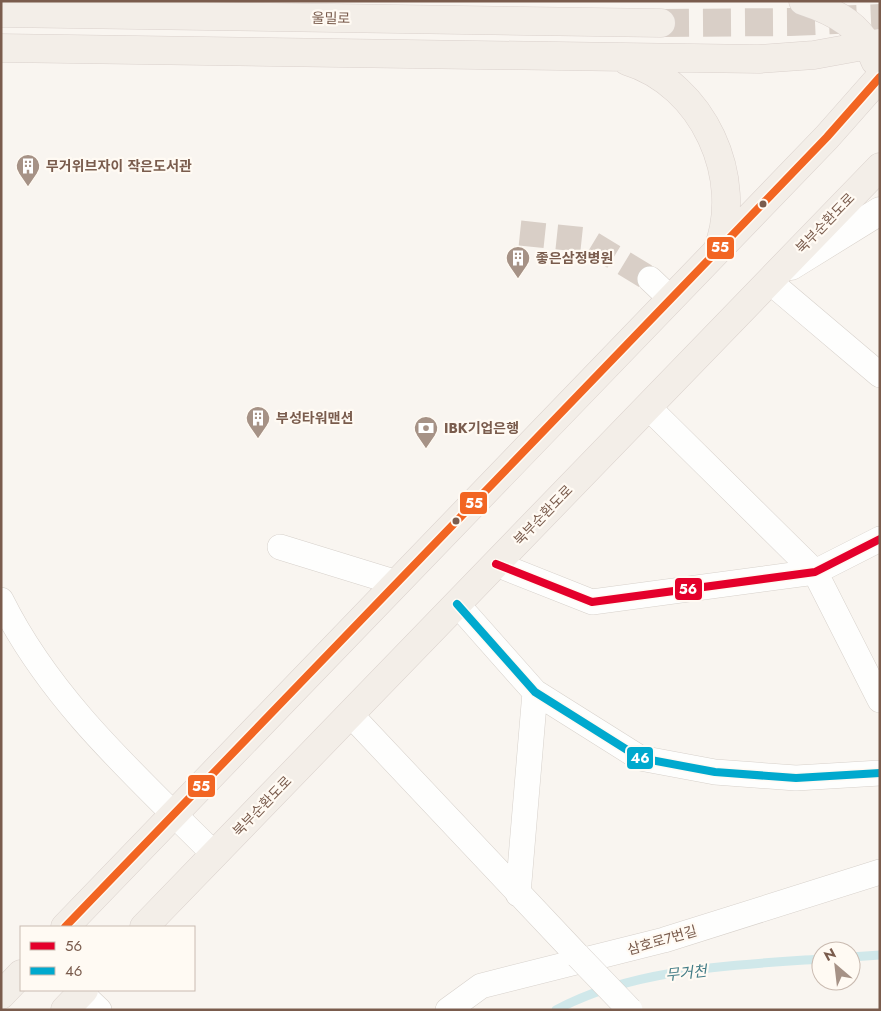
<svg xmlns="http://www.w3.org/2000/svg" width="881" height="1011" font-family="Jost,'Noto Sans KR',sans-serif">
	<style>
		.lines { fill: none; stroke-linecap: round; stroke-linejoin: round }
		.stream { stroke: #d0e8ea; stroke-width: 9 }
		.minor-tunnel { stroke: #d9cfc7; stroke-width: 25; stroke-dasharray: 25 12; stroke-linecap: butt }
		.secondary-tunnel { stroke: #d9cfc7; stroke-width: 28; stroke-dasharray: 28 14; stroke-linecap: butt }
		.minor-casing { stroke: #d7d1cb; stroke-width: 26 }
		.secondary-casing { stroke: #d9d2cb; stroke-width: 29 }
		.primary-casing { stroke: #dad1cc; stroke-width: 29 }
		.minor { stroke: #fefefd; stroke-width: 25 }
		.secondary { stroke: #fefefd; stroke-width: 28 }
		.primary { stroke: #f3eee8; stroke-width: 28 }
		.minor-bridge-casing { stroke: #d7d1cb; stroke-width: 26; stroke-linecap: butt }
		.minor-bridge { stroke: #fefefd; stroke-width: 25 }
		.bus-1-casing { stroke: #fffaf3; stroke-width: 11 }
		.bus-2-casing { stroke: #fffaf3; stroke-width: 11 }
		.bus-3-casing { stroke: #fffaf3; stroke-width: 11 }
		.bus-1 { stroke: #e4002b; stroke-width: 8 }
		.bus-2 { stroke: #00a9ce; stroke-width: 8 }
		.bus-3 { stroke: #f26522; stroke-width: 8 }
		.bus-dot { fill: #7a5c4d; stroke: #fffaf3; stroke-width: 2 }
		.labels { text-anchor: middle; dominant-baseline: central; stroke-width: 4.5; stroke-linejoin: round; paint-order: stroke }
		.street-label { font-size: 14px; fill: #7a5c4d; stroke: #fffaf3 }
		.poi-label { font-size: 14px; font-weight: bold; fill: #7a5c4d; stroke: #fffaf3; text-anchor: start }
		.water-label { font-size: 15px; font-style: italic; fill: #437c86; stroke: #fffaf3 }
		.line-badge { stroke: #fffaf3; stroke-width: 2 }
		.badge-label { font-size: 14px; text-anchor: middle; font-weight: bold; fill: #fff }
	</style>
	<rect width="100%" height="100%" fill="#f9f5f0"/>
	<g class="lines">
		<!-- stream -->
		<path class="stream" d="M851,957L880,955
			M556,1010C633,968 735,965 821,959"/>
		<!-- minor-tunnel -->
		<path class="minor-tunnel" d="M520,233L586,240L650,279"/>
		<!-- secondary-tunnel -->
		<path class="secondary-tunnel" d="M661,23L790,22L880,18"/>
		<!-- minor casing -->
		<g class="minor-casing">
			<path id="minor" d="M650,279L671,299
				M769,281L880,375
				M648,407L815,572L880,700
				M280,547L397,583
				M496,564L592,602L815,572L880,539
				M1,600C51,701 136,776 215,855
				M457,604L535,692L640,758L715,772L796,778L880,773
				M350,714L578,956
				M518,894L535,692
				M81,993L99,1010
				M448,1010L481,986L664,940L880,872"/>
		</g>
		<!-- secondary casing -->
		<g class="secondary-casing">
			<path id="secondary" d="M791,266L880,211"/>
		</g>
		<!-- primary casing -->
		<g class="primary-casing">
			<path id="primary" d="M803,1C836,12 863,26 875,61
				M1,13L661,23
				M1,48L759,59L814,55L880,43
				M627,61C703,84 746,178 717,251
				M65,927L827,137L880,77
				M144,927L880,167
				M1,995L21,974
				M65,1010L84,990"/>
		</g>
		<!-- minor -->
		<use href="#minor" class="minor"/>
		<!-- secondary -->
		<use href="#secondary" class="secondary"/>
		<!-- primary -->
		<use href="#primary" class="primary"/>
		<!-- minor-bridge casing -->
		<g class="minor-bridge-casing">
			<path id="minor-bridge" d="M578,956L630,1010"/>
		</g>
		<!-- minor-bridge -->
		<use href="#minor-bridge" class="minor-bridge"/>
		<!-- bus-1 casing -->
		<g class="bus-1-casing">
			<path id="bus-1" d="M496,564L592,602L815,572L880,539"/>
		</g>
		<!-- bus-2 casing -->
		<g class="bus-2-casing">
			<path id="bus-2" d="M457,604L535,692L640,758L715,772L796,778L880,773"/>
		</g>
		<!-- bus-3 casing -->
		<g class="bus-3-casing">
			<path id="bus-3" d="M65,927L827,137L880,77"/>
		</g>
		<!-- bus-1 -->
		<use href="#bus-1" class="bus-1"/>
		<!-- bus-2 -->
		<use href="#bus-2" class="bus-2"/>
		<!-- bus-3 -->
		<use href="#bus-3" class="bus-3"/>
	</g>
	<!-- icons -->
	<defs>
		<g id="building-pin" transform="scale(1.25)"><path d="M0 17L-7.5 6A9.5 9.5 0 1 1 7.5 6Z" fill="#a69286" stroke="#fffaf3"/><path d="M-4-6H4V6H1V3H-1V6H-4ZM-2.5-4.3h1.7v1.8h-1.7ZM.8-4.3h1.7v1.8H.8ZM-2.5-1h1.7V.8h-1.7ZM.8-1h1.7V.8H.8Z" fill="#fff"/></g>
		<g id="bank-pin" transform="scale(1.25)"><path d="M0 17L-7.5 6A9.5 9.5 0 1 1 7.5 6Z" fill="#a69286" stroke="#fffaf3"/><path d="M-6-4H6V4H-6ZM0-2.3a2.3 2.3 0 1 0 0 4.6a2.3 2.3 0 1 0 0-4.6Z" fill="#fff"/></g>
	</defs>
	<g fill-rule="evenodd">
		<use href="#building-pin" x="28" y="166"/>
		<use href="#building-pin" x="518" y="258"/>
		<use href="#building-pin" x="258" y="418"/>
		<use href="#bank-pin" x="426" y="428"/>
	</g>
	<!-- markers -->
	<g class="bus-dot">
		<circle cx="763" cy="204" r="4.5"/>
		<circle cx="456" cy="521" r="4.5"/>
	</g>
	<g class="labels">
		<!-- street labels -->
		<g class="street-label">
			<text transform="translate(331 18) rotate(1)">울밀로</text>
			<text transform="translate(825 223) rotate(-46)">북부순환도로</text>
			<text transform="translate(543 515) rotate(-46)">북부순환도로</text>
			<text transform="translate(262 806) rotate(-46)">북부순환도로</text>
			<text transform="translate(662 940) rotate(-16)">삼호로7번길</text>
		</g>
		<!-- poi labels -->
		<g class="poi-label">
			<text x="46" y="166">무거위브자이 작은도서관</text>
			<text x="536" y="258">좋은삼정병원</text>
			<text x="276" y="418">부성타워맨션</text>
			<text x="444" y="428">IBK기업은행</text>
		</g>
		<!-- water labels -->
		<g class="water-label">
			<text transform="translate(686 973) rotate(-6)">무거천</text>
		</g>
	</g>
	<g class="line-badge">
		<rect x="706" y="236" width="29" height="24" rx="5" fill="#f26522"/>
		<rect x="459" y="491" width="29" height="24" rx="5" fill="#f26522"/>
		<rect x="674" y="577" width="29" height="24" rx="5" fill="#e4002b"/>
		<rect x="626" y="746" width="28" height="24" rx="5" fill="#00a9ce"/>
		<rect x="187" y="774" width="29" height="24" rx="5" fill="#f26522"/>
	</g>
	<g class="badge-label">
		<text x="720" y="252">55</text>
		<text x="474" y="508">55</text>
		<text x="688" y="594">56</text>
		<text x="640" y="763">46</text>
		<text x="201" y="791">55</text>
	</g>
	<!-- border -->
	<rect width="881" height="1011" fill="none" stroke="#7a5c4d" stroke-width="5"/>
	<!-- legend -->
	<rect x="20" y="926" width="175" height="65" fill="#fffaf3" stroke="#cabbb1"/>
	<rect x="30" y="942" width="25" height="8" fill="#e4002b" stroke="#cabbb1"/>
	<text x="65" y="951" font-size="15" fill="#7a5c4d">56</text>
	<rect x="30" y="967" width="25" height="8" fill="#00a9ce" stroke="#cabbb1"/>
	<text x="65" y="976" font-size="15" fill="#7a5c4d">46</text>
	<!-- north arrow -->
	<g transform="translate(836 966) rotate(332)"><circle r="24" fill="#fffaf3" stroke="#cabbb1"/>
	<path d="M0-4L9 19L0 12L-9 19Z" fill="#a69286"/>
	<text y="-8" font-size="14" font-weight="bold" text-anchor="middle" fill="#7a5c4d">N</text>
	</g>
</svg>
